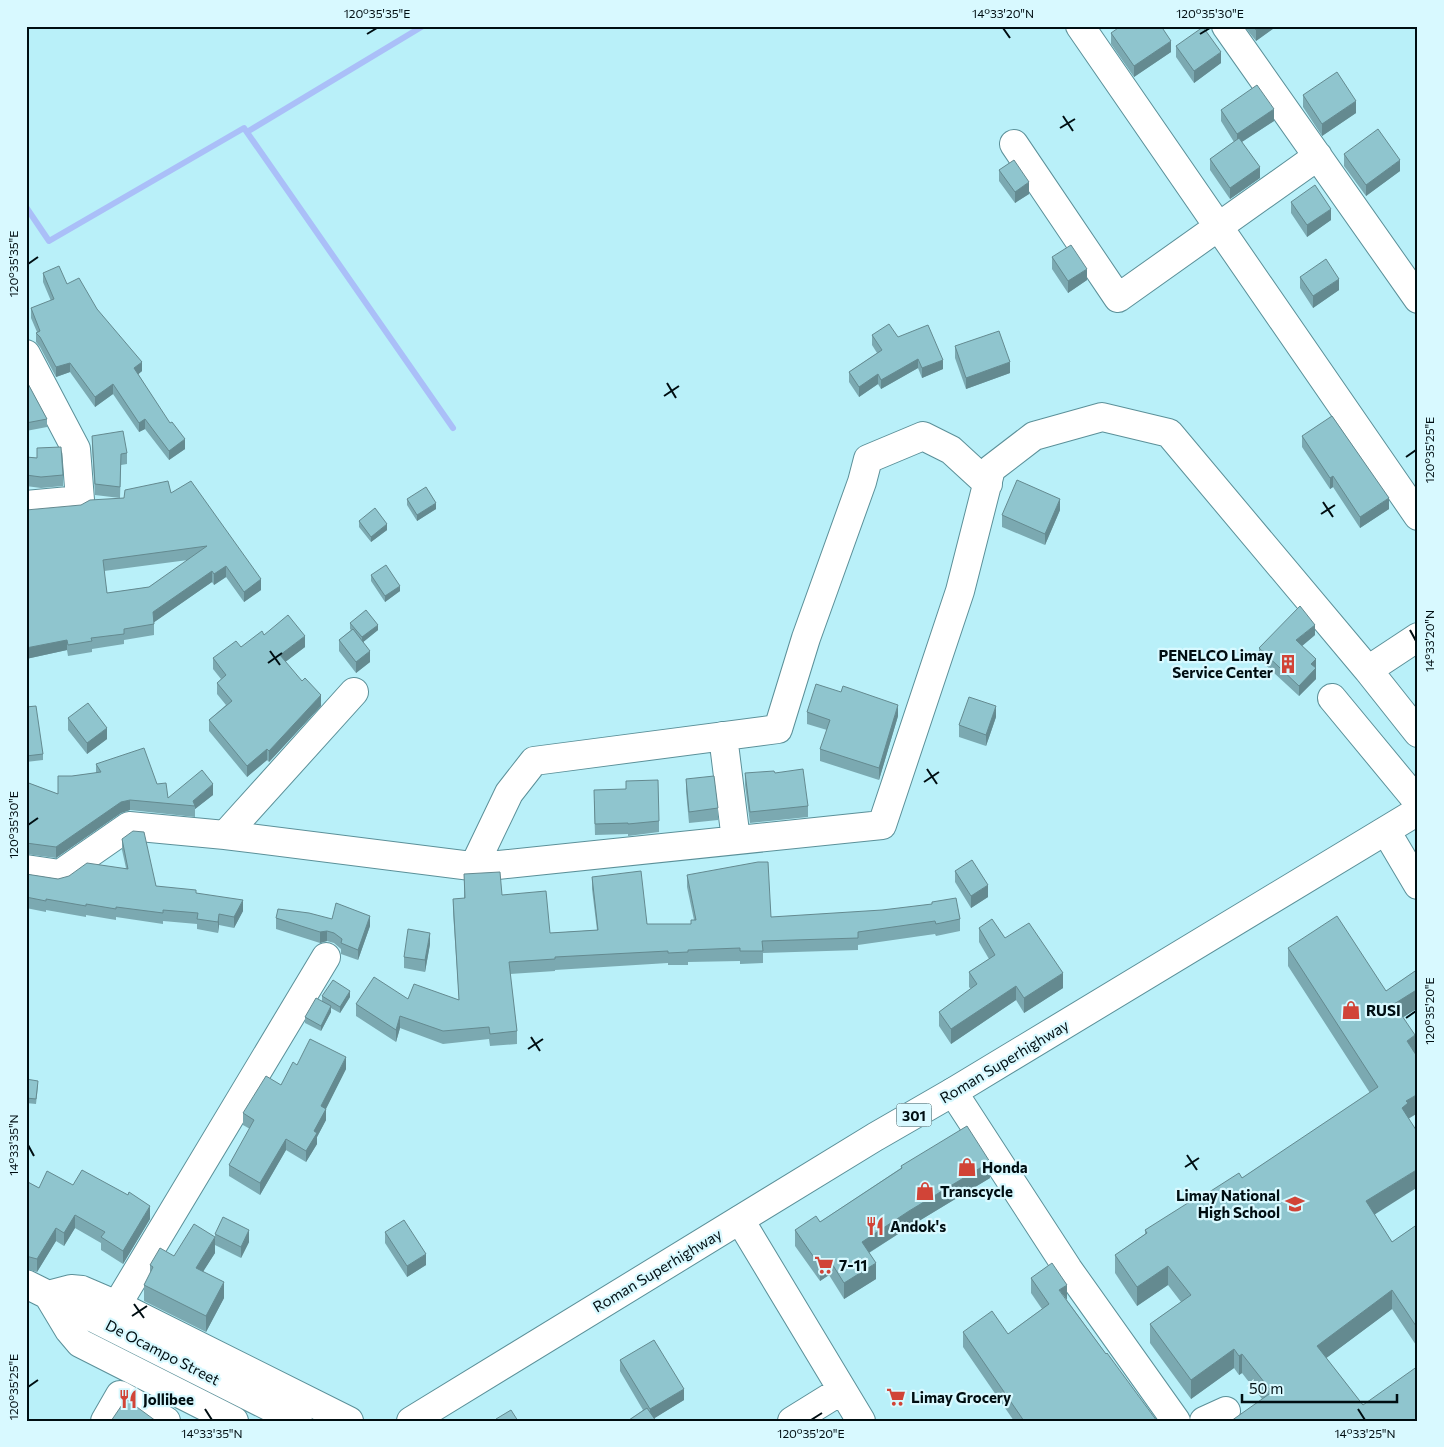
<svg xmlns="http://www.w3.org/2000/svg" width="1444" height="1447" font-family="Commissioner,sans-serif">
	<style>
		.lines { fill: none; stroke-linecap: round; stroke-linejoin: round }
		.stream { stroke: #aabff8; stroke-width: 6 }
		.minor-casing { stroke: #5b9099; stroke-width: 30 }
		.major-casing { stroke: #5b9099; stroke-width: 30 }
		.minor { stroke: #fff; stroke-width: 28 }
		.major { stroke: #fff; stroke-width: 28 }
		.wall { fill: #7ba9b1; fill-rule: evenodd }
		.shaded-wall { fill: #648a90 }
		.building { fill: #8fc5ce; stroke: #648a90; fill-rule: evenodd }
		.ticks { fill: none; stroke: #000e12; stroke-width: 2 }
		.labels { text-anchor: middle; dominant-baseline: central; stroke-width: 4.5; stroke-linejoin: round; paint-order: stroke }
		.shield { fill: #d8f9ff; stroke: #415459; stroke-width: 1 }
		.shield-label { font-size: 14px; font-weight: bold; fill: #000e12 }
		.poi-label { font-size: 15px; font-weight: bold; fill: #000e12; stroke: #d8f9ff; text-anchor: start }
		.street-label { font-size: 15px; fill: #000e12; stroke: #d8f9ff }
		.neatline { fill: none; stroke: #000e12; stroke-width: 2 }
		.ticks-label { font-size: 12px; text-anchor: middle; fill: #000e12 }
	</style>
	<rect width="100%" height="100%" fill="#b9f0f9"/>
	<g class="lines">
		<!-- stream -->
		<path class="stream" d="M247,132L423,26
			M26,207L49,241L244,128L453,428"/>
		<!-- minor casing -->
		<g class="minor-casing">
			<path id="minor" d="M1080,26L1418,516
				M1226,26L1418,299
				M1014,144L1118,298L1318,156
				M26,354L76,449L80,500L26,505
				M1368,670L1418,637
				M1332,698L1418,802
				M723,736L736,840
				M1386,831L1418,885
				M225,835L479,867L882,825L960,591L991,469L1034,436L1102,417L1169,433L1368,670L1418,733
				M474,866L509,793L534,761L778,729L806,638L862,482L868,459L923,436L951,450L988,484
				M26,869L60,874L129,826L225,835L354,692
				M953,1092L1068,1269L1176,1421
				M740,1220L861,1421
				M48,1295L298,1421
				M117,1305L326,957
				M105,1421L120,1395L166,1421
				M792,1421L842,1390
				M1204,1421L1226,1411"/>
		</g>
		<!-- major casing -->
		<g class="major-casing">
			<path id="major" d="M26,1284L48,1295
				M48,1295L71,1289L82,1290L117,1305L349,1421
				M48,1295L69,1330L80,1343L234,1421
				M411,1421L875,1137L953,1092L1418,811"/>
		</g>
		<!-- minor -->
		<use href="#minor" class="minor"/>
		<!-- major -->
		<use href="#major" class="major"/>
	</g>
	<!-- wall -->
	<path class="wall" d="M1244,26H1277L1256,41Z
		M1111,33L1171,52L1134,77L1111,44Z
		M1176,46L1221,63L1194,83L1176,57Z
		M1303,95L1356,113L1322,136L1303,107Z
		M1221,110L1274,121L1242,142L1260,178L1230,199L1210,170V159L1234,142L1221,121Z
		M1344,154L1400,171L1366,196L1344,166Z
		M999,170L1029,194L1015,203L999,181Z
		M1291,202L1331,220L1307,237L1291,213Z
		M1052,257L1087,280L1068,293L1052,269Z
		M43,273L67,284L97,309L142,371L138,374L185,449L169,460L145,429L139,432L113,394L95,407L70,372L56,377L40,347L36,342V333L37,332L31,318V308L51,301L43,282Z
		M1300,277L1339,290L1313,308L1300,288Z
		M872,335L898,337L943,369L922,378L918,368L881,389L878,384L859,397L849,382V372L877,353L872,345Z
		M955,346L1010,373L966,389L955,358Z
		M26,380L47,419V427L26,431Z
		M92,436L127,453V464L121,465L120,498L95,495L92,448Z
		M1302,436L1389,509L1360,528L1333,487L1330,489L1302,447Z
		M37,448L63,475V486L41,488L26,486V457L37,458Z
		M171,493L261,590L244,602L226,577L214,585L212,582L154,622V635L124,640V644L92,649V652L68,656L67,650L26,659L81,505L124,498ZM188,560L149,587L107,593L104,571Z
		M407,499L436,509L417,521L407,505Z
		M1060,510L1045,545L1002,527V515Z
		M359,521L387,530L371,542L359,527Z
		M371,575L400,591L385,602L371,581Z
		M350,623L378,630L363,642L370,662L356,673L339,651V640L351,630L350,629Z
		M264,635L305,647L285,662L321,706L269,762L267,760L247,777L209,731V720L226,705L217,694V683L221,679L213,669V658L241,647Z
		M1315,635L1302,646L1316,659V679L1299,696L1259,659V648Z
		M26,707L43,754V760L26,762Z
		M807,712L898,716L879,780L820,761V749L827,730L807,724Z
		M996,717L986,746L959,737V725Z
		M68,718L107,739L87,754L68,730Z
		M96,764L157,784L168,798L213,795L195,809V817L130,810L121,813L56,858L26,854V782L58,794L72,776L96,773Z
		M745,773L808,806V817L750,823L745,785Z
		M686,779L718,808V820L689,823L686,791Z
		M594,801L659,821V832L628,836V834L595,835Z
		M122,839L156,886L196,893L243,911L234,928L219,925L218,933L197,929V924L163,921V924L116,917V920L86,915V917L46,910V912L26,908V874L58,879L126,868L122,850Z
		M955,871L988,897L971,908L955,882Z
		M464,874L502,895L550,933L597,930L592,889V877L647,924H691L694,920L687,887V875L771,917L960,919V931L936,936L935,934L858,945V950L763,953V963L740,964V961L688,962V965H668V963L555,970V971L510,974L517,1031V1044L490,1046L489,1039L443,1044L400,1028L396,1042L356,1016V1004L459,1000L453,912V899H464Z
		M276,918L332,919L370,926L358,960L341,954V949L334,943L327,941L320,943L276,929Z
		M979,928L1005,938L1063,988L1024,1013L1016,1000L951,1044L939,1026V1012L971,989L969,987V972L989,959L979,942Z
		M430,944L425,972L404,968V957Z
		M1288,948L1386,991L1418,969V1008L1403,1017L1409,1118L1375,1215L1392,1242L1418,1224V1348L1392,1309L1326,1358L1363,1405L1418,1421L1262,1399L1242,1373L1239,1375L1234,1368L1191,1399L1150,1343V1324L1181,1302L1168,1285L1137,1306L1115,1273V1255L1145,1234V1230L1192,1203L1242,1178L1370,1093L1288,966Z
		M322,996L350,997L340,1013L331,1008V1012L321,1031L305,1023V1017L322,1001Z
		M297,1065L346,1069L326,1108V1120L317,1137V1144L306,1162L286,1150L260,1195L229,1176V1165L250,1129L243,1125V1113L281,1085Z
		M26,1079L38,1086L36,1104L26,1103Z
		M901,1166L990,1178L909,1227L869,1253L876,1279L844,1299L829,1275L820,1281L795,1246V1230L820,1222L901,1168Z
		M26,1181L39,1188L73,1185L150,1219L123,1264L101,1250V1243L75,1228L64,1246L56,1241L37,1272L26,1269Z
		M385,1232L426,1265L407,1277L385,1243Z
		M215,1234L249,1242L241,1258L215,1245Z
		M215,1253L203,1271L224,1298L206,1332L144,1301V1285L150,1274V1265L174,1256Z
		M1031,1278L1067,1300L1106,1354L1157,1421H1014L963,1347V1332L1008,1334L1042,1309L1031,1293Z
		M620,1360L684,1400L654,1418L656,1421H629V1420L643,1410L620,1371Z"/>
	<!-- shaded-wall -->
	<path class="shaded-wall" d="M1261,26H1277L1256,41V30Z
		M1171,41V52L1134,77V66Z
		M1221,52V63L1194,83V71Z
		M1356,101V113L1322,136V124Z
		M1274,109V121L1237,145V134Z
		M1400,160V171L1366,196V185Z
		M1260,167V178L1230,199V188Z
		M1029,182V194L1015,203V192Z
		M1331,209V220L1307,237V225Z
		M1087,269V280L1068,293V281Z
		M1339,279V290L1313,308V296Z
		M918,359V368L881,389V380Z
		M943,360V369L922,378V368Z
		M142,362V371L134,378V368Z
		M1010,362V373L966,389V378Z
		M70,363V372L56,377V367Z
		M878,374V384L859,397V387Z
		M113,384V394L95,407V397Z
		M145,419V429L139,432V423Z
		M185,439V449L169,460V451Z
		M1333,476V487L1330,489V478Z
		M1389,498V509L1360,528V517Z
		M1060,499V510L1045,545V534Z
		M436,503V509L417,521V515Z
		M387,524V530L371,542V537Z
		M226,566V577L214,585V574Z
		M212,571V582L153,623V612Z
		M261,579V590L244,602V592Z
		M400,586V591L385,602V596Z
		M378,625V630L362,643V637Z
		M1315,625V635L1296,651V640Z
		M305,636V647L280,666V655Z
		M67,640V650L26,659V648Z
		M370,651V662L356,673V662Z
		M1316,659V679L1299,696V686L1311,664Z
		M321,695V706L269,762V751Z
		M898,705V716L879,780V768Z
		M996,706V717L986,746V735Z
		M107,728V739L87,754V743Z
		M267,749V760L247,777V766Z
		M213,784V795L195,809V806L193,801Z
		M130,800V810L121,813L56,858V847L121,802Z
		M988,885V897L971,908V896Z
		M243,900V911L234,928V917Z
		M219,914V925L218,933V922Z
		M370,916V926L358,960V950Z
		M327,931V941L320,943V932Z
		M430,933V944L425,972V960Z
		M1063,973V988L1024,1013V998Z
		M1016,986V1000L951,1044V1029Z
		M1418,989V1008L1394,1023V1004Z
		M350,991V997L340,1013V1007Z
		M331,1006V1012L321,1031V1026Z
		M400,1016V1028L396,1042V1030Z
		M1415,1035V1054L1407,1041Z
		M346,1057V1069L322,1117L326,1109V1120L317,1137V1144L306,1162V1151L314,1131L321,1106Z
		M1418,1094V1113L1408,1119L1402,1108L1406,1101Z
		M286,1139V1150L260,1195V1183Z
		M990,1162V1178L909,1227L862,1257V1242L909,1211Z
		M1418,1169V1187L1366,1220V1201Z
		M150,1206V1219L123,1264V1251Z
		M75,1215V1228L64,1246V1233Z
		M56,1228V1241L37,1272V1259Z
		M249,1230V1242L241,1258V1247Z
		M215,1237V1253L196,1283V1268Z
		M426,1254V1265L407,1277V1266Z
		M829,1259V1275L820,1281V1266Z
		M876,1263V1279L844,1299V1283Z
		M1168,1266V1285L1137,1306V1287Z
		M224,1282V1298L206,1332V1316Z
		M1067,1285V1300L1059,1290Z
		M1392,1290V1309L1317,1365V1346Z
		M1234,1349V1368L1191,1399V1380Z
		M1242,1354V1373L1239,1375V1356Z
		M684,1389V1400L650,1421V1409Z"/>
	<!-- building -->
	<path class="building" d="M1121,26H1161L1171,41L1134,66L1111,33Z
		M1253,26H1261L1256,30Z
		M1203,27L1221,52L1194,71L1176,46Z
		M1337,72L1356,101L1322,124L1303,95Z
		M1257,85L1274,109L1237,134L1221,110Z
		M1378,129L1400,160L1366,185L1344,154Z
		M1239,138L1260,167L1230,188L1210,159Z
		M1014,160L1029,182L1015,192L999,170Z
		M1315,185L1331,209L1307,225L1291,202Z
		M1071,245L1087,269L1068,281L1052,257Z
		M1326,259L1339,279L1313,296L1300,277Z
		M59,266L67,284L79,278L97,309L142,362L134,368L170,423L172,422L185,439L169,451L145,419L139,423L113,384L95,397L70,363L56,367L40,337L36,333L40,331L31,308L54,299L43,273Z
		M889,324L898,337L928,325L943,360L922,368L918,359L881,380L878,374L859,387L849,372L882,350L872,335Z
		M999,331L1010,362L966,378L955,346Z
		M26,380L47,419L26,423Z
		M1332,416L1389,498L1360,517L1333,476L1330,478L1302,436Z
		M123,431L127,453L121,454L120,487L95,484L92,436Z
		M61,447L63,475L41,477L26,475V457L37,458V448Z
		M1017,480L1060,499L1045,534L1002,515Z
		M168,481L171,493L191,481L261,579L244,592L226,566L214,574L212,571L153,612L154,624L124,629V634L91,638L92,641L68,645L67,640L26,648V510L81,505L90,500L124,498L125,490ZM207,546L149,587L107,593L103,560Z
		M426,487L436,503L417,515L407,499Z
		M375,508L387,524L371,537L359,521Z
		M386,565L400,586L385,596L371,575Z
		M1300,606L1315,625L1296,640L1316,659L1311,664L1316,668L1299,686L1259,648Z
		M366,610L378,625L362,637L350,623Z
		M288,615L305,636L280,655L302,681L305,678L321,695L269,751L267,749L247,766L209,720L232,701L217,683L226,675L213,658L236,641L241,647L262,631L264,635Z
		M353,629L370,651L356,662L339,640Z
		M816,684L841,692L843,686L898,705L879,768L820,749L830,720L807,712Z
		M969,697L996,706L986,735L959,725Z
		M88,703L107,728L87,743L68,718Z
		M36,706L43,754L26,756V707Z
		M144,748L157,784L166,783L168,798L202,770L213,784L193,801L195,806L130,800L121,802L56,847L26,843L27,830H26V782L58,794V776H72L101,772L96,764Z
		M803,769L808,806L750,812L745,773L774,771L775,773Z
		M714,776L718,808L689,812L686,779Z
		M658,780L659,821L628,824V823L595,824L594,790L626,789V781Z
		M133,831L144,832L156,886L196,890V893L243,900L234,917L219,914L218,922L197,919L198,913L163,910V913L116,907V909L86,904V906L46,899V901L26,897V874L58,879L69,876L87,863L128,869L122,839Z
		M972,860L988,885L971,896L955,871Z
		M758,862H768L771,917L882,910L932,904V902L956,898L960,919L936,924L935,921L858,932V938L762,941L763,951H740V948L688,950V952L668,953V951L555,957V959L509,962L517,1031L490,1034L489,1027L443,1031L400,1016L396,1030L356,1004L374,977L408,999L414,984L459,1000L453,899L465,898L464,874L500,872L502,895L546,891L550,933L598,930L592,877L641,871L647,924H691V920H696L687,875Z
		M336,903L370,916L358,950L341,943L342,939L334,933L327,931L320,932L276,918L278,909L309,913L332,919Z
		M1337,916L1386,991L1418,969V989L1394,1004L1415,1035L1407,1041L1418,1058V1094L1406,1101L1408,1103L1402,1108L1418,1133V1169L1366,1201L1392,1242L1418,1224V1329L1392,1290L1317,1346L1363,1405L1418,1366V1421H1231L1272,1392L1242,1354L1239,1356L1234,1349L1191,1380L1150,1324L1191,1295L1168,1266L1137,1287L1115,1255L1147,1233L1145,1230L1191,1201L1192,1203L1239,1173L1242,1178L1378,1087L1288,948Z
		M992,919L1005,938L1029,923L1063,973L1024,998L1016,986L951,1029L939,1012L977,984L969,972L995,955L979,928Z
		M408,929L430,933L425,960L404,957Z
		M333,980L350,991L340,1007L322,996Z
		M316,998L331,1006L321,1026L305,1017Z
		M310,1039L346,1057L321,1106L326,1109L314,1131L317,1133L306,1151L286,1139L260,1183L229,1165L254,1120L243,1113L266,1076L281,1085L293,1062L297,1065Z
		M26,1079L38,1081L36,1099L26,1098Z
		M967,1126L990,1162L909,1211L862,1242L876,1263L844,1283L829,1259L820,1266L795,1230L816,1216L820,1222L902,1168L901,1166Z
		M82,1170L128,1195L129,1192L150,1206L123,1251L101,1237L105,1232L75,1215L64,1233L56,1228L37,1259L26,1256V1238L28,1235L26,1234V1181L39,1188L47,1171L73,1185Z
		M223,1217L249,1230L241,1247L215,1234Z
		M404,1220L426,1254L407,1266L385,1232Z
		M194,1224L215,1237L196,1268L224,1282L206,1316L144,1285L153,1267L150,1265L160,1248L174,1256Z
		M1052,1263L1067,1285L1059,1290L1106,1354L1107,1353L1157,1421H1024L963,1332L992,1311L1008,1334L1049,1304L1031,1278Z
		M654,1340L684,1389L650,1409L620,1360Z
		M126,1399L156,1421H111Z
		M647,1408L656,1421H629V1420Z
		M511,1410L518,1421H497L496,1419Z"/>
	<!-- ticks -->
	<path class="ticks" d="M1003,28L1010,38M367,34L377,28M1200,34L1210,28M1063,116L1073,131M1060,128L1075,119M28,264L38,257M667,383L676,398M664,396L679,386M1406,457L1416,450M1323,502L1333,517M1321,514L1335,505M1410,630L1416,641M270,651L280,665M268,663L282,653M927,769L937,784M924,782L939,772M28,825L38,818M1406,1018L1416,1011M531,1037L540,1051M528,1049L543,1039M28,1145L34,1156M1187,1155L1197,1170M1185,1167L1199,1158M134,1304L144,1318M132,1316L147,1306M28,1387L38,1380M205,1409L212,1420M1358,1409L1365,1420M811,1420L822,1413"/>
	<!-- icons -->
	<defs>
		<g id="building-bare" transform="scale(1.5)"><path d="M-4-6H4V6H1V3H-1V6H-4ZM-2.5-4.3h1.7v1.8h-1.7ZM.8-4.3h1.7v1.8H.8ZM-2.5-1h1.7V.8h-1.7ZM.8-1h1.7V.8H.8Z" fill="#d14437" stroke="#d8f9ff" stroke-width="2.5" paint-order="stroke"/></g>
		<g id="shop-bare" transform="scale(1.5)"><path d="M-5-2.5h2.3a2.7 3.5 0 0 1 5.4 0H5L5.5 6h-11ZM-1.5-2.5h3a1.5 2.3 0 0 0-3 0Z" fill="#d14437" stroke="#d8f9ff" stroke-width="2.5" paint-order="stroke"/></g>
		<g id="school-bare" transform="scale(1.5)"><path d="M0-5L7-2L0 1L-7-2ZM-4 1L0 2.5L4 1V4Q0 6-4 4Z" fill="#d14437" stroke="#d8f9ff" stroke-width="2.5" paint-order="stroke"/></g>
		<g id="restaurant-bare" transform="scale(1.5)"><path d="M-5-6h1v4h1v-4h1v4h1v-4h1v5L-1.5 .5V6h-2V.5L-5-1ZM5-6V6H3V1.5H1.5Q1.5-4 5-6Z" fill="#d14437" stroke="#d8f9ff" stroke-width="2.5" paint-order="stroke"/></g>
		<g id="supermarket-bare" transform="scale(1.5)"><path d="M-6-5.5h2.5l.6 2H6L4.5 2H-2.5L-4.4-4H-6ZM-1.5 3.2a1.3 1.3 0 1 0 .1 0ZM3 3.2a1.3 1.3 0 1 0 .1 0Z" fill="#d14437" stroke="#d8f9ff" stroke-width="2.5" paint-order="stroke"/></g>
	</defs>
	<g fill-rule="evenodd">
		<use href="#building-bare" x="1288" y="664"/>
		<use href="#shop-bare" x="1351" y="1010"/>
		<use href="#shop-bare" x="967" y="1167"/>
		<use href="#shop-bare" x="925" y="1191"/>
		<use href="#school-bare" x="1295" y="1204"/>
		<use href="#restaurant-bare" x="875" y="1226"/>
		<use href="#supermarket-bare" x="824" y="1265"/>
		<use href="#supermarket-bare" x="896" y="1397"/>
		<use href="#restaurant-bare" x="128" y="1399"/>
	</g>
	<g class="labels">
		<!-- shield labels -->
		<rect class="shield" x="896.5" y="1103.5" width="35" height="23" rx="4"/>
		<g class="shield-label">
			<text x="914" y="1115">301</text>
		</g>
		<!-- poi labels -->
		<g class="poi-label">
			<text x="1273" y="655" text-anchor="end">PENELCO Limay<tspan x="1273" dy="17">Service Center</tspan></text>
			<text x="1366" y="1010">RUSI</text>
			<text x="982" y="1167">Honda</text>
			<text x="940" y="1191">Transcycle</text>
			<text x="1280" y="1195" text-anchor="end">Limay National<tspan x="1280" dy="17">High School</tspan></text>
			<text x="890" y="1226">Andok's</text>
			<text x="839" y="1265">7-11</text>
			<text x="911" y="1397">Limay Grocery</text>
			<text x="143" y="1399">Jollibee</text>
		</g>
		<!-- street labels -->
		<g class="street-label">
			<text transform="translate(1004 1061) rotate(-31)">Roman Superhighway</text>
			<text transform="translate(657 1270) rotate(-31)">Roman Superhighway</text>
			<text transform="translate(163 1352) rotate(27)">De Ocampo Street</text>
		</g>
	</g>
	<!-- border -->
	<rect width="1444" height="1447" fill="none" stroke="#d8f9ff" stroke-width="55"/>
	<!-- scale -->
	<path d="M1242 1394v8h155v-8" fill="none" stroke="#000e12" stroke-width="2.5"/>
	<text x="1249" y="1394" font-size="15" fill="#000e12" stroke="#d8f9ff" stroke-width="4" paint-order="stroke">50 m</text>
	<rect x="28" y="28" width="1388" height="1392" class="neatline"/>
	<g class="ticks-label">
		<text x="377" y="18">120°35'35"E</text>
		<text x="1003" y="18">14°33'20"N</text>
		<text x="1210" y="18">120°35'30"E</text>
		<text transform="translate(14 264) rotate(-90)" y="4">120°35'35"E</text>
		<text transform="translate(1430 450) rotate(-90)" y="4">120°35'25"E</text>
		<text transform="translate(1430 641) rotate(-90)" y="4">14°33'20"N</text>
		<text transform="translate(14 825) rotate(-90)" y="4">120°35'30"E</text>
		<text transform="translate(1430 1011) rotate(-90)" y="4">120°35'20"E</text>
		<text transform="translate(14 1145) rotate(-90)" y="4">14°33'35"N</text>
		<text transform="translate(14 1387) rotate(-90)" y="4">120°35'25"E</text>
		<text x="212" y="1438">14°33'35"N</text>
		<text x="811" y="1438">120°35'20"E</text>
		<text x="1365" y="1438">14°33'25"N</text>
	</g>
</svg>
